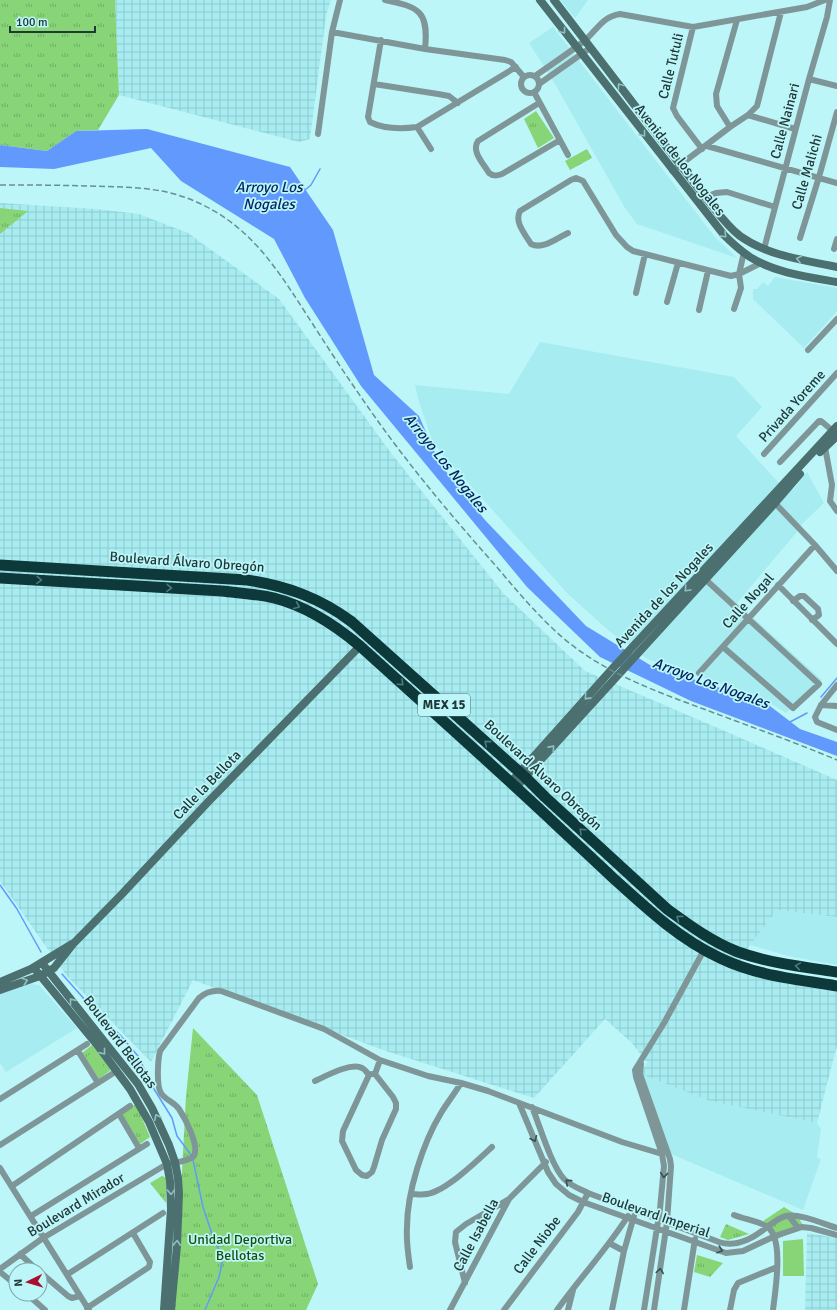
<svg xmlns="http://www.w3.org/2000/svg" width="837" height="1310" font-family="Signika,sans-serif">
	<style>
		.built { fill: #a7ecf0 }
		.industrial { fill: url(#industrial-grid) }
		.grass { fill: url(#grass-tufts) }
		.garden { fill: #88d578 }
		.water { fill: #619afc }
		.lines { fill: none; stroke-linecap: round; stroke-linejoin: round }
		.stream { stroke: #619afc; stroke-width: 1.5 }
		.street { stroke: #7f9698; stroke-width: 6 }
		.secondary { stroke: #4c6f70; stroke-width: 8 }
		.highway { stroke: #0d393b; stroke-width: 11 }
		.rail { stroke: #678e90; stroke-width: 1.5; stroke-dasharray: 6 3; stroke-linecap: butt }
		.oneway { stroke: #8fc0c2 }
		.oneway2 { stroke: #4a7b7e }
		.oneway3 { stroke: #385051 }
		.labels { text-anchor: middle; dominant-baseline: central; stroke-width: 3.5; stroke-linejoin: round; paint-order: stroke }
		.shield { fill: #bcf6f9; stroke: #507173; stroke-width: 1 }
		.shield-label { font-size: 13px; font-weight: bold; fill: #213839 }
		.street-label { font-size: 14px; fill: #213839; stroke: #bcf6f9 }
		.park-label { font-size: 14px; fill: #194f0b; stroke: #bcf6f9 }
		.water-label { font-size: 15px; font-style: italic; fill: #02245f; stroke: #bcf6f9 }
	</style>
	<defs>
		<pattern id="industrial-grid" width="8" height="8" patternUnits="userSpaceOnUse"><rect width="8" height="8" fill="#a7ecf0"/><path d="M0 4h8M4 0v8" fill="none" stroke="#8fcbcf"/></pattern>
		<pattern id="grass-tufts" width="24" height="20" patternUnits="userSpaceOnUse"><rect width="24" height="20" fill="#88d578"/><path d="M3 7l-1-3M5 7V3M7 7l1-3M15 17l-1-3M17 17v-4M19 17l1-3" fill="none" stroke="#6fae63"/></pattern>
	</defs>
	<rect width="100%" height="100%" fill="#bcf6f9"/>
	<!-- built -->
	<path class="built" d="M560,0H588L575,18Z
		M553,27L714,236L737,258L637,224L625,208L555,84L529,43Z
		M775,277L837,288V311L804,348L753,299V289H757L763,282L768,286Z
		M540,342L734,377L762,407L736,436L778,482L793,490L807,472L824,503L802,524L796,533L737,603L822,680L786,713L762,698L647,659L608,630L568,594L443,455L432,440L419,402L415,385L509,394Z
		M777,910L837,917V965L788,956L750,945Z
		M31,984L39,985L77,1028L6,1072L0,1063V994L17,987Z
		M641,1074L710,1101L817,1123L821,1129L817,1158L821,1159L803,1210L671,1154Z"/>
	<!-- industrial -->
	<path class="industrial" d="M115,0H331L326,16L310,139L299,142L119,95Z
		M0,203L96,209L139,214L188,233L279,299L391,453L504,594L585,671L727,732L837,780V917L777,910L750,945L736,969L837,992V1045L817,1123L710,1101L641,1074L647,1062L631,1042L605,1019L534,1098L386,1051L193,980L151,1062L66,975L0,881Z
		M807,1233L837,1238V1310H805Z"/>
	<!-- grass -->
	<path class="grass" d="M0,0H115L119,95L98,130L76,131L47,151L0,145Z
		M536,111L554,138L538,148L524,119Z
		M587,149L592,158L570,170L565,161Z
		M0,208L28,211L0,234Z
		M193,1028L257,1095L318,1284L306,1310H172L178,1246L186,1096Z
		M92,1045L111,1070L99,1079L82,1053Z
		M136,1104L150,1137L140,1144L121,1113Z
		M162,1176L166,1178V1203L150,1183Z
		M784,1207L797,1215L804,1227L775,1240L768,1226L763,1221Z
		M726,1224L749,1234L728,1240L720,1237Z
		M697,1255L723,1263L710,1277L694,1272Z"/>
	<!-- garden -->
	<path class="garden" d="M546,128L552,137L539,144L535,135Z
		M93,1051L105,1068L98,1072L87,1057Z
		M803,1239L804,1276H783V1241Z"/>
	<!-- water -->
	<path class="water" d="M147,129L290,167L333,230L374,375L419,416L440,464L485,520L586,626L650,665L766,703L800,729L837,742V756L691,701L600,657L527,587L361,386L305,298L274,239L181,181L151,148L54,169L0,167V145L47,151L76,131Z"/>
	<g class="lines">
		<!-- stream -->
		<path class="stream" d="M305,190L311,185L320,169
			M821,697L837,678
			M790,722L807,713
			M0,885L17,909L41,952
			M62,974L86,1001L121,1036L138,1056L154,1089L172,1118L177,1136L191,1155
			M193,1160L203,1207L213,1237L223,1259L219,1277L205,1310"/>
		<!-- street -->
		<path class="street" d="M385,0C419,7 429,11 425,49
			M693,27L673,108L677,116L702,149
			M332,32L425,49L505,60L511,62L524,77
			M381,40L368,117L370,122C384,129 402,129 417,127L516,67
			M521 84a9 9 0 1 1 18 0a9 9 0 1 1-18 0Z
			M535,76C551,65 567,54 583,42C597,31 601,17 620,14L693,27L807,7L825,0
			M809,79L837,86
			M374,84L438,94L449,96L458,103
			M539,84L590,48
			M534,92L568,155
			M539,103L478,141C471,151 483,163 489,173C493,176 496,176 502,174L560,140
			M748,115L795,129
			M417,127L431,149
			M730,127L717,106L716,94L737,20
			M318,134L332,32L340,0
			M707,146L837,183
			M672,171L730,127L748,115L757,106L781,12
			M705,197L716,193L727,192L775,207
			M568,233C557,238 543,250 531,244C525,234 514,222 520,211L571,180L576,178L583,181L616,235L627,247L633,251L731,276L739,274L761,263
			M800,238L819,177L837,112
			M764,249L809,79L827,17L830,0
			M834,249L837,239
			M636,293L645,254
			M667,302L678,263
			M734,309L741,288L739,274L744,252
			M699,310L708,271
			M808,350L837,319
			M825,447L832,485L830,501L837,511
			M764,454L837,373
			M780,462L819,421H821L833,431
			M772,500L815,545L837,571
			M705,579L819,684L793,708L723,647
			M778,585L837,644
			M793,601L800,596H804L818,609L819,615L812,620
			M699,673L815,545
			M837,685L821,705L815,717L817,722L837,730
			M821,705L837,706
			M78,1051L98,1083
			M641,1064L640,1074L670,1159L671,1166L667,1222L654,1310
			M372,1074H375L380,1060
			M369,1075L343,1131L342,1141L356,1170L362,1175L367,1176L372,1172L374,1167L382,1140L396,1109V1103L393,1097L375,1074
			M315,1081C326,1076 351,1062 362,1068C365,1069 367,1073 369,1075
			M0,1099L87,1044
			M519,1103L548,1172L556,1184L569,1195L583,1202L726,1253L743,1251L775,1236L802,1227L811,1228L837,1235
			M532,1107C540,1126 551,1165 564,1179C571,1186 580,1189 588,1193L719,1242C737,1248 754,1238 767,1227C773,1223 778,1218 786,1216C799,1213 824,1224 837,1228
			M119,1114L139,1148
			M0,1145L112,1074
			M0,1168L89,1310
			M12,1186L130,1106
			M411,1194C416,1194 422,1195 427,1194C446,1191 477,1161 492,1147
			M734,1215C744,1219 757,1221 766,1226C785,1236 775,1292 773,1310
			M31,1216L147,1144
			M789,1216L798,1228
			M609,1243L624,1251
			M20,1254L37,1270
			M410,1267C408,1254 406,1241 407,1227C407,1192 423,1143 441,1113C447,1103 455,1093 461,1083
			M0,1269L43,1238L167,1164C174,1162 187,1162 193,1157C201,1148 185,1118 179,1109C174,1102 164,1099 161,1093C156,1085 158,1059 160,1051L199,998C206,992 212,990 221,991L324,1029L380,1060L428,1076L461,1083L488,1091L622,1142L662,1154
			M0,1272L16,1285
			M40,1272L68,1296L72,1298L80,1296
			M68,1274L163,1213
			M465,1283L455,1242L456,1232L466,1224L509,1199
			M27,1294L45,1310
			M87,1308L149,1267L150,1262L133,1233
			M450,1310L509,1199L546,1162
			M504,1310L578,1212L588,1193
			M557,1310C580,1278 607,1249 628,1216
			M568,1310L573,1290
			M612,1310L624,1251L634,1216
			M644,1310L660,1209L664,1166L662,1154L636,1077L635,1070L664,1023L704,950
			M684,1310L695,1239
			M730,1310L734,1290L738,1283L777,1267"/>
		<!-- secondary -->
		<path class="secondary" d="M540,0L724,235C732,243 741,251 750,257C775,273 808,277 837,282
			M554,0L705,197C716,210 726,225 740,236C768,256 804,260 837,267
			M820,452L837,436
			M511,782L613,668L837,426
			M516,787L775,503L800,474
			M42,963L138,1084L152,1108L169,1145L175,1162L178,1178L179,1193L177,1246L171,1310
			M34,968L98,1046L130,1089L149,1122L167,1164L170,1181L171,1209L164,1310
			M0,982L31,969L72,944
			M0,990L40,976L54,968L73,944L122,894L208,802L360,646"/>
		<!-- highway -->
		<path class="highway" d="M0,565L247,580C287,586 320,598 352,622L525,777L545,797L667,909C689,925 712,942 738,952C769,963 804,967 837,972
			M0,578L222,591C239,593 257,594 274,598C306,606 335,625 360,646C423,703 486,759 548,817C569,837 591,857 612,877C645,907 679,939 720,958C757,976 797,979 837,986"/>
		<!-- rail -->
		<path class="rail" d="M0,185C29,185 58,185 86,186C123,187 158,186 192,200C253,225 280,274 314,326C335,359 357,392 380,424C416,474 456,521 496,566C517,591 538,616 562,637C603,672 652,690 701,708C746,725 792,741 837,760"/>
	</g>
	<!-- one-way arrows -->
	<defs><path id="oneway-chevron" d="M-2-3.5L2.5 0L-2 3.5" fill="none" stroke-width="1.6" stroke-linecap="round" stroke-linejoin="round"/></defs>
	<g class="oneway">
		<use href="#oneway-chevron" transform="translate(563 31) rotate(53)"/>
		<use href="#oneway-chevron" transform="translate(620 86) rotate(-127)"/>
		<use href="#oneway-chevron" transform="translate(643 134) rotate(52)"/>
		<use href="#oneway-chevron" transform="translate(724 235) rotate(44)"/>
		<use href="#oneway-chevron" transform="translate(799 259) rotate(-167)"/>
		<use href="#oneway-chevron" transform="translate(687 589) rotate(133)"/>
		<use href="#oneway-chevron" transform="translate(587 697) rotate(132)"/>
		<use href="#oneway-chevron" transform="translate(552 748) rotate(-48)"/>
		<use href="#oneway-chevron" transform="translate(25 981) rotate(-18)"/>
		<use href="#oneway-chevron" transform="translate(72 1001) rotate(-129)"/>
		<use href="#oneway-chevron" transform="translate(103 1052) rotate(51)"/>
		<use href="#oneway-chevron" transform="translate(157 1117) rotate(-116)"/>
		<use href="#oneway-chevron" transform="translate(171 1192) rotate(88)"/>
		<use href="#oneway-chevron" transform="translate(177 1243) rotate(-87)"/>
	</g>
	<g class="oneway2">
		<use href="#oneway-chevron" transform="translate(39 580) rotate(3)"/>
		<use href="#oneway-chevron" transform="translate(169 588) rotate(3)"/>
		<use href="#oneway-chevron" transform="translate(297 606) rotate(23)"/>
		<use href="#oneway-chevron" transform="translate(401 683) rotate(42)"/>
		<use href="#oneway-chevron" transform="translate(487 743) rotate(-139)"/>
		<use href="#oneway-chevron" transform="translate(582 831) rotate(-137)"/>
		<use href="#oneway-chevron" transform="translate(679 918) rotate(-143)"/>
		<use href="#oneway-chevron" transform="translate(798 966) rotate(-171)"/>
	</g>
	<g class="oneway3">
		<use href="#oneway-chevron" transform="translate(534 1139) rotate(67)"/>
		<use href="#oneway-chevron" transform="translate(664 1175) rotate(96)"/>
		<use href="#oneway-chevron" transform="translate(568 1182) rotate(-140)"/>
		<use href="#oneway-chevron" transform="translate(720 1250) rotate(19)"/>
		<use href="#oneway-chevron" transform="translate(660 1271) rotate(-82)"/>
	</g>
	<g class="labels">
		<!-- shield labels -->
		<rect class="shield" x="418" y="694" width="52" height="22" rx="3"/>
		<g class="shield-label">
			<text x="444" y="705">MEX 15</text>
		</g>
		<!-- street labels -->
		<g class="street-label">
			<text transform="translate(671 66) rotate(-76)">Calle Tutuli</text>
			<text transform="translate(785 121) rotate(-75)">Calle Nainari</text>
			<text transform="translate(680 160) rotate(52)">Avenida de los Nogales</text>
			<text transform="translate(807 172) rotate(-74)">Calle Malichi</text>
			<text transform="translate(792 406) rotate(-48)">Privada Yoreme</text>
			<text transform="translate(187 562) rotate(4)">Boulevard Álvaro Obregón</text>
			<text transform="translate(664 595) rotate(-47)">Avenida de los Nogales</text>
			<text transform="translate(748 601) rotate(-48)">Calle Nogal</text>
			<text transform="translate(543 775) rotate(43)">Boulevard Álvaro Obregón</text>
			<text transform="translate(207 785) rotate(-46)">Calle la Bellota</text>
			<text transform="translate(120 1042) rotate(53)">Boulevard Bellotas</text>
			<text transform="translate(76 1205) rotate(-31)">Boulevard Mirador</text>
			<text transform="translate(656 1215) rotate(19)">Boulevard Imperial</text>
			<text transform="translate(476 1235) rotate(-62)">Calle Isabella</text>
			<text transform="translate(537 1245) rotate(-53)">Calle Niobe</text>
		</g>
		<!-- park labels -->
		<g class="park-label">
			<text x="240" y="1239">Unidad Deportiva<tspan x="240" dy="16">Bellotas</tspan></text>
		</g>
		<!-- water labels -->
		<g class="water-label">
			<text x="269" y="187">Arroyo Los<tspan x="269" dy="17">Nogales</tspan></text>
			<text transform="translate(446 463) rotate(51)">Arroyo Los Nogales</text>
			<text transform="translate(711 683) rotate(20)">Arroyo Los Nogales</text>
		</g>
	</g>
	<!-- north arrow -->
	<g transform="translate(28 1282) rotate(265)"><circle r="19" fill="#bcf6f9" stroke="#7eaaac"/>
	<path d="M0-3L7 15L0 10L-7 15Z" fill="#a70f2b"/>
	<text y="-6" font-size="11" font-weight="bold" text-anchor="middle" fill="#213839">N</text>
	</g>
	<!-- scale -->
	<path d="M10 26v6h85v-6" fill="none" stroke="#213839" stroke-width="2"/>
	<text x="16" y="26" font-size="12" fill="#213839" stroke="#bcf6f9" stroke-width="3" paint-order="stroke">100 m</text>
</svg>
